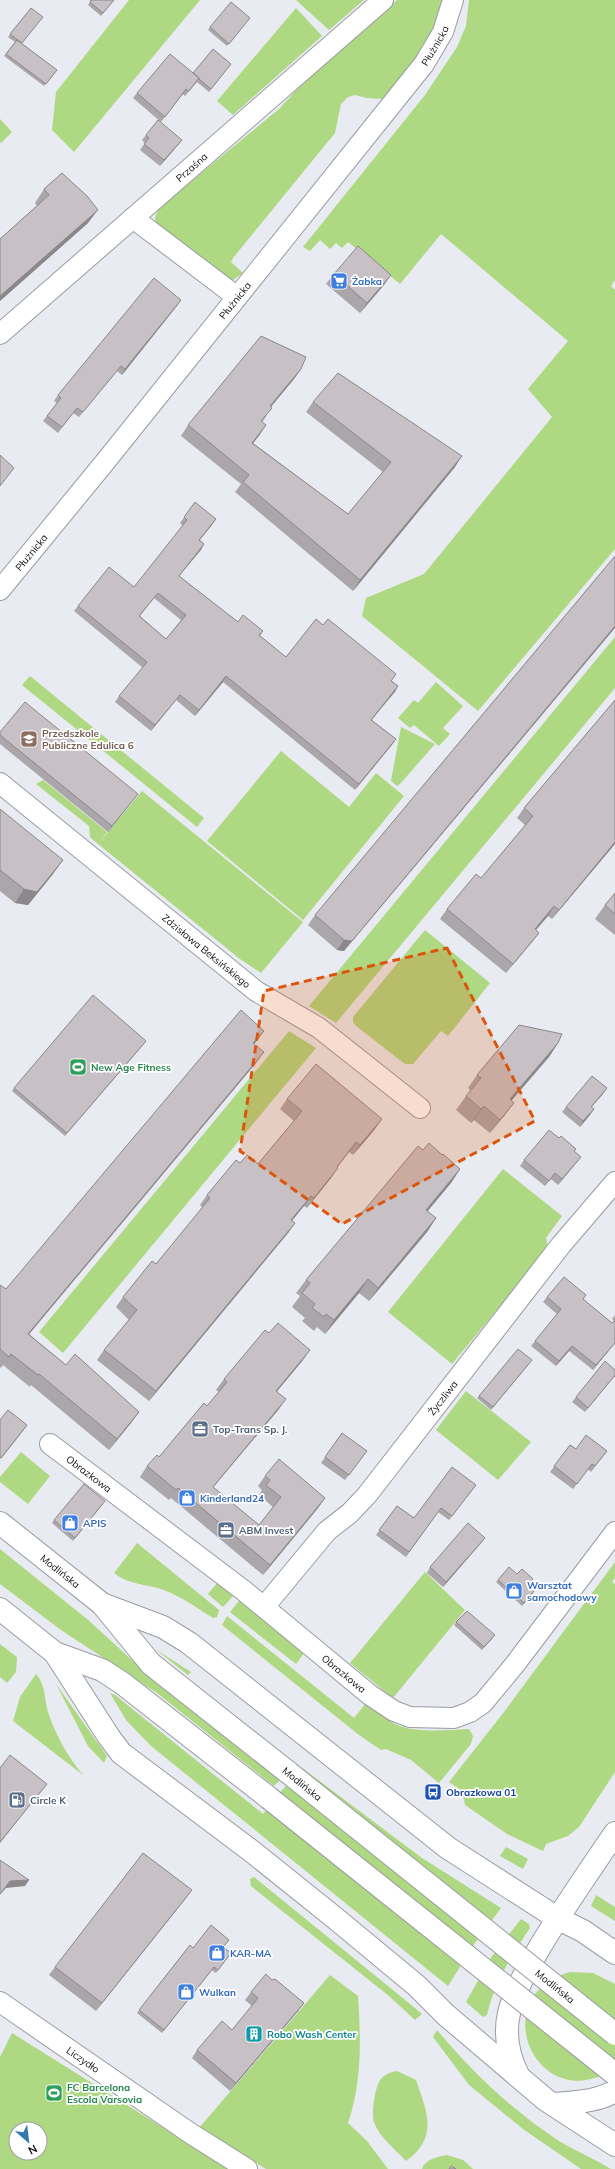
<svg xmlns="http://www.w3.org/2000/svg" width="615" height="2169" font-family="Mulish,sans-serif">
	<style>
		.green { fill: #aed881; fill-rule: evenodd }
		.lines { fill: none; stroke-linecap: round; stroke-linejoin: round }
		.minor-casing { stroke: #9a9ca2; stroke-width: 22 }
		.major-casing { stroke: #9a9ca2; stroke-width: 24 }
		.minor { stroke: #fff; stroke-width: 20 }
		.major { stroke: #fff; stroke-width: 22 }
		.major-bridge-casing { stroke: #9a9ca2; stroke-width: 24; stroke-linecap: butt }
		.major-bridge { stroke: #fff; stroke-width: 22 }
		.wall { fill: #aba6a9; fill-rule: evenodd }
		.shaded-wall { fill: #8b878a }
		.building { fill: #c7c1c5; stroke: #8b878a; fill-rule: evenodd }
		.marked { fill: #dd550c; fill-opacity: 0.2; stroke: #dd550c; stroke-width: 3; stroke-dasharray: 8 5; stroke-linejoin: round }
		.labels { text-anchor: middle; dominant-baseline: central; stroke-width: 3.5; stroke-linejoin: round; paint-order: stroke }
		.street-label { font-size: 10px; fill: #0f0f11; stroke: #fff }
		.shop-label { font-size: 10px; font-weight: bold; fill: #366cbe; stroke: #fff; text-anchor: start }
		.education-label { font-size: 10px; font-weight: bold; fill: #785e54; stroke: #fff; text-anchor: start }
		.leisure-label { font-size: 10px; font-weight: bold; fill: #27864d; stroke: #fff; text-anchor: start }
		.service-label { font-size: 10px; font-weight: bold; fill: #4e5e75; stroke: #fff; text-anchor: start }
		.transit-label { font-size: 10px; font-weight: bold; fill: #164399; stroke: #fff; text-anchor: start }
		.culture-label { font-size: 10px; font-weight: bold; fill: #0d838f; stroke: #fff; text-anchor: start }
	</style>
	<rect width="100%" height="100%" fill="#e8ebf1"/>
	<!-- green -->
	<path class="green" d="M129,0H200L74,152L52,130L56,92Z
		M296,0H364L329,30Z
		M397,0H443C433,35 411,76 382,99L367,98L355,95L348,97L341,104L335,133L233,258L231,262L243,273L232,281L158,228C153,220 155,215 160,207L279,109L321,63Z
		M469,0H615V280L611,286L615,290V549L478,711L362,616L366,598L424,574L552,417L528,389L568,341L441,234L400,284L348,242L342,248L336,243L330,249L320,240L310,251L303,247L425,95L457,47L466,26Z
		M296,8L322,36L233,115L217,101Z
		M0,119L12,132L1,143L0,142Z
		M615,637V688L336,1023L309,1006Z
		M30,676L204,818L197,827L22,685Z
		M436,682L463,706L443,728L450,734L439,746L414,725L410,728L398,718L414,700L418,703Z
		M401,727L435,744L400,784L397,786L391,781Z
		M281,751L349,807L376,773L404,796L303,920L207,841Z
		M43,780L107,832L98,844L90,837L89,826L36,784Z
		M142,791L303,922L261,973L240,959L98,844Z
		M425,930L490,983L448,1036L441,1031L413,1064H405L356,1026L353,1022V1017Z
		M289,1031L316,1048L63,1353L39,1332Z
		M503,1169L562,1216L546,1238L548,1248L452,1364L388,1312Z
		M466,1391L531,1442L498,1480L436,1430Z
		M21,1452L50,1476L28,1504L0,1482V1477Z
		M137,1543L219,1610L217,1617L213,1618C197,1608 182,1597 164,1590C147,1584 129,1585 114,1573Z
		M0,1549L87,1619L144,1671L280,1780L274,1786L157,1693L61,1630L0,1584Z
		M615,1562V1578L612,1582L615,1584V1772L579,1827L568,1836L546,1844L543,1851L507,1834L465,1805L462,1791L449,1782L504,1712Z
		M425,1572L465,1610L393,1698L350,1663Z
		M217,1583L233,1596L223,1607L208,1594Z
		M239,1601L304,1653L296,1664L230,1612Z
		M227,1616L354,1718L366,1703C377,1711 387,1721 400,1726C420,1733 448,1730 469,1729L473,1736L471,1744L439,1783L411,1760L386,1749L381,1750L359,1735L222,1625Z
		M0,1644L17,1657L16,1672L7,1683L0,1677Z
		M155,1649L191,1672L188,1675Z
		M36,1674C46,1685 44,1699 48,1712C55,1734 68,1757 83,1775L13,1721L20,1697Z
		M56,1684L107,1756L104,1763L88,1746Z
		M110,1693L115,1695L263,1814L301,1767L422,1858L501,1908L475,1943L448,1986L151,1746L126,1720Z
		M506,1847L528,1859L523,1869L500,1856Z
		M254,1877L415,2008L422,2014L415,2020L389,1996L251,1886L250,1879Z
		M596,1895L615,1907V1921L591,1906Z
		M521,1919L529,1924L530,1928C512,1955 494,1983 487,2015L483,2017L466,2002L492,1956Z
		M570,1972L593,1973L615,1984V2068C538,2120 482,1997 570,1972Z
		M330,1975L358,1996C361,2039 362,2082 348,2123L367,2141L388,2169H266L199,2128Z
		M437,2030C473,2073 512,2110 559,2141C576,2151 594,2159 611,2169H581L523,2129L469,2085L433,2037Z
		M12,2033L229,2169H0V2057ZM16,2129H40V2153H16Z
		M397,2071L416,2080C427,2112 439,2137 406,2161C396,2150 379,2137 374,2122C371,2114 375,2086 381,2079C385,2074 391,2072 397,2071Z
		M447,2155L463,2160L473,2169H422C425,2159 437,2157 447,2155Z"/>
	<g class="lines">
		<!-- minor casing -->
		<g class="minor-casing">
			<g id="minor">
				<path d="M133,218L237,297"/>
				<path id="s1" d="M0,334L383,0"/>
				<path id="s2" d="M0,590L105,462L424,64L443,32L453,0"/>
				<path id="s3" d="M0,783L256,991L319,1028L420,1108"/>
				<path id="s4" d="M50,1444L243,1590L370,1695L394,1711L410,1717L454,1718L470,1712L483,1703L516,1663L615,1532"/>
				<path id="s5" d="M264,1607L327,1531L350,1513L367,1495L561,1245L615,1182"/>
				<path id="s6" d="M0,2002L190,2133L247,2169"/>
			</g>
		</g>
		<!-- major casing -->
		<g class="major-casing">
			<g id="major">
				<path id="s7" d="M0,1523L102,1604L151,1664L289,1773"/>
				<path d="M102,1604L163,1627L189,1643L448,1848L557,1918L583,1931L615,1953"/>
				<path d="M0,1609L55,1653L102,1670L122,1683L269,1798"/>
				<path d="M55,1653L109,1737L121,1753L254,1853L335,1918L417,1986L446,2015L546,2100L615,2145"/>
				<path d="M518,2075C508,2055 504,2035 509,2013C515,1989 529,1966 541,1945C564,1907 590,1870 615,1833"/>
				<path d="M554,2104C574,2102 597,2102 615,2091"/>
			</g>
		</g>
		<!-- minor -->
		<use href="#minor" class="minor"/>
		<!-- major -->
		<use href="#major" class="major"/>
		<!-- major-bridge casing -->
		<g class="major-bridge-casing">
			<g id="major-bridge">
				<path id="s8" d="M289,1773L615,2034"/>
				<path d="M269,1798L615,2074"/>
			</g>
		</g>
		<!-- major-bridge -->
		<use href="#major-bridge" class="major-bridge"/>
	</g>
	<!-- wall -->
	<path class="wall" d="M91,0H114L101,16L88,5Z
		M31,8L22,44L57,70L44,86L4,56L15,42L8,37Z
		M250,18L227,46L208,30L210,27Z
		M231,64L209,92L197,82L185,96L183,94L161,122L133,98L137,93L193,73Z
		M146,135L182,140L178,145L160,166L140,150L145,143L142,140Z
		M44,189L88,223L0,301V239L37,206L35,203Z
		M334,274L384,285L360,313L326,284Z
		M181,300L122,375L117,371L79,417L73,413L58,433L43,421L57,403L54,401L58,395Z
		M301,369L294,379L271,407L265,418L262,422L266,425L253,443L348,514L383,472L306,412L313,402L455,467L353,591L235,492L241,484L181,436L188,425Z
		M195,502L212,525L200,540L204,544L179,576L238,622L263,631L260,636L286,657L392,681L398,686L372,720L396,739L355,790L223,682L195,716L176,700L151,731L115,702L119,696L143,668L74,611L78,606L134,587L183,526L180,523ZM154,598L181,620L166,639L140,616Z
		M615,556L344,951L337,950L308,925L315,915Z
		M615,700V844L552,919L548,916L536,930L539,933L532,942L506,973L440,919L447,909L481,878L525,825L517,818L524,808Z
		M0,732L138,794L108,832L0,744Z
		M0,809L53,874L28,905L15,903L0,891Z
		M615,893V935L595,919L605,905Z
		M264,1031L254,1044L256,1063L29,1334L66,1365L139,1412L131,1423L109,1450L31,1385L30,1387L3,1365L1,1368L0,1367V1285L6,1289Z
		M558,1043L549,1057L511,1100L514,1103L504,1116L490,1133L474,1120L471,1123L456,1110L466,1096L471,1091L468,1088L477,1075Z
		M144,1044L65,1136L12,1091L14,1088Z
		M603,1094L591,1107L590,1115L580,1127L562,1112L566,1107Z
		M287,1099L375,1129L353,1155L349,1152L337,1167L331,1178L307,1208L304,1206L292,1221L295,1223L288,1233L149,1401L97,1360L104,1350L129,1320L116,1307L123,1297L156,1264L203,1208L200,1205L207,1195L240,1163L258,1164L294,1121L280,1109Z
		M423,1150L442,1155L460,1169L451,1183L427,1211L436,1218L427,1232L369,1301L359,1293L325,1334L317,1327L314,1331L302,1321L305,1318L292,1307L300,1296L296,1293L306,1280Z
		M574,1151L581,1157L577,1162L558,1185L551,1179L545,1186L520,1166L524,1160Z
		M586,1295L583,1299L612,1323L614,1321L612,1319L615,1315V1343L593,1370L569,1351L556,1366L531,1346L557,1314L543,1302L547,1297Z
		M303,1360L277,1391L279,1409L213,1487L259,1525L273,1507L259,1495L262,1490L258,1486L265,1476L325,1498L318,1508L263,1575L171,1498L169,1500L140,1477L147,1466L159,1457L207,1406L219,1392L216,1390L224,1379Z
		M530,1363L491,1410L477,1398L479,1396Z
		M615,1370V1376L585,1412L572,1402L576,1397Z
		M342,1433L367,1451L345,1480L321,1463Z
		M570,1445L576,1449L607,1451L591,1472L588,1469L573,1489L550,1472Z
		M476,1485L449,1520L438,1512L406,1557L376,1535L397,1506L414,1518Z
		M103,1504L73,1541L52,1523L54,1520Z
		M485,1538L481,1543L443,1587L427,1573L430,1567Z
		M517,1574L531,1582L529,1584L533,1593L522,1606L496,1582L498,1580Z
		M456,1622L493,1638L482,1650L454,1625Z
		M186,1898L96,2011L49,1975L55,1967Z
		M190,1945L193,1948H224L231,1953L216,1973L212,1970L162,2033L137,2013Z
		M272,1980L304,2003L298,2011L230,2091L192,2058L197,2050L232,2030L252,2006L245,2000L251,1992Z"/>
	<!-- shaded-wall -->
	<path class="shaded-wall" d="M182,140L178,145L160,166L164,160Z
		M98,210L88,223L0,301V296Z
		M391,275L384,285L360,313L367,303Z
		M181,300L177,306L122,375L125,369Z
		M301,369L294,379L263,416L270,406Z
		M266,425L259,436L245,453L252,443Z
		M462,456L455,467L353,591L360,580Z
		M216,519L212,525L195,545L199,540Z
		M204,544L201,550L175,581L179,576Z
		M615,626V628L344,951L337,950L344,940Z
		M226,676L223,682L195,716L199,710Z
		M398,686L395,692L367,725L371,720Z
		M180,695L176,700L151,731L155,725Z
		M396,739L392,745L355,790L359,784Z
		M138,794L134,799L108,832L112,826Z
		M615,842V844L552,919L559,910Z
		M63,860L53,874L28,905L15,903L24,889Z
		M554,906L548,916L528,939L535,929Z
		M539,933L532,942L506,973L513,964Z
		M264,1031L256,1042L245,1054L253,1043Z
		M558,1043L549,1057L501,1113L510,1099Z
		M264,1052L256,1063L20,1345L28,1334Z
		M607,1088L603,1094L587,1112L591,1107Z
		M514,1103L504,1116L490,1133L500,1120Z
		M484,1106L474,1120L471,1123L481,1109Z
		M594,1109L590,1115L580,1127L583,1121Z
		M382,1119L375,1129L353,1155L360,1145Z
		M356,1142L349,1152L330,1177L337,1167Z
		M581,1157L577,1162L558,1185L562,1179Z
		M338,1168L331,1178L307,1208L314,1198Z
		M460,1169L451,1183L417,1224L426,1210Z
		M311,1196L304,1206L284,1230L291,1220Z
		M436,1218L427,1232L369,1301L378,1288Z
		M295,1223L288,1233L149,1401L156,1391Z
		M368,1279L359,1293L325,1334L334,1320Z
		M615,1343L593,1370L596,1365Z
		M572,1346L569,1351L556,1366L559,1361Z
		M310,1350L303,1360L269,1401L276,1391Z
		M286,1399L279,1409L205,1497L213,1487Z
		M139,1412L131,1423L109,1450L117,1439Z
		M27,1425L23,1431L0,1460L1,1458Z
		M325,1498L318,1508L263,1575L270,1565Z
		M485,1538L481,1543L443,1587L446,1582Z
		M47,1784L42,1790L0,1843V1842Z
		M29,1880L25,1886L6,1888L0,1895L10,1881Z
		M192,1890L186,1898L96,2011L102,2003Z
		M304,2003L298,2011L230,2091L236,2083Z"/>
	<!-- building -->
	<path class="building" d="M91,0H114L103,13L90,2Z
		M231,2L250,18L229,44L210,27Z
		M31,8L43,17L22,43L10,34Z
		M17,40L57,70L46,84L6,54Z
		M213,49L231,64L211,89L199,79V78L193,73Z
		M170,54L199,78L189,91L186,89L165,117L137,93Z
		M158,120L182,140L164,160L144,144L149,138L146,135Z
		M62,173L87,196L98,210L0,296V239L49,195L44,189Z
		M358,246L391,275L367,303L334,274Z
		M154,278L181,300L125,369L121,366L83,412L77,408L62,427L47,416L61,398L58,395Z
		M261,336L306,357L301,369L270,406L272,408L261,421L266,425L252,443L348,514L391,462L313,402L338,373L462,456L360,580L243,482L249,475L188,425Z
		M0,455L14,468L0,486Z
		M195,502L216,519L199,540L204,544L179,576L238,622L243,615L263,631L259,635L286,657L316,619L323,625L328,619L396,674L391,681L398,686L371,720L396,739L359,784L226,676L199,710L180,695L155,725L119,696L147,662L78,606L109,567L134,587L187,520L184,517ZM158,593L186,615L166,639L139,616Z
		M615,556V626L352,941L344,940L315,915Z
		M615,700V842L559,910L554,906L535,929L539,933L513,964L447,909L476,874L481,878L533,816L524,808Z
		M25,702L138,794L112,826L0,735V732Z
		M0,809L63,860L37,892L24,889L0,870Z
		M615,893V914L605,905Z
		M93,995L146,1041L67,1133L14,1088Z
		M241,1010L264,1031L253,1043L264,1052L28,1334L66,1365L75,1354L139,1412L117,1439L39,1374L38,1375L11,1354L9,1357L0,1349V1285L6,1289Z
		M519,1025L562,1034L558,1043L510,1099L514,1103L500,1120L484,1106L481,1109L466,1096L481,1078L477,1075Z
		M316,1064L382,1119L360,1145L356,1142L337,1167L338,1168L314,1198L311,1196L291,1220L295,1223L156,1391L104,1350L137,1310L123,1297L152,1261L156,1264L210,1198L207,1195L236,1160L240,1163L247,1155L258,1164L302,1111L287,1099Z
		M592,1076L607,1088L591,1107L594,1109L583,1121L566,1107Z
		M549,1130L559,1138L561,1136L576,1149L574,1151L581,1157L562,1179L555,1173L549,1181L524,1160Z
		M429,1143L442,1155L443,1154L460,1169L426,1210L436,1218L378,1288L368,1279L334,1320L326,1314L324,1317L312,1308L315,1304L302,1293L310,1283L306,1280L418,1146L423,1150Z
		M564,1277L586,1295L583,1299L612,1323L615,1320V1343L596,1365L572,1346L559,1361L535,1341L561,1309L547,1297Z
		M278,1323L310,1350L276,1391L286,1399L213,1487L259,1525L281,1497L266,1485L270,1480L265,1476L279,1459L325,1498L270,1565L178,1488L176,1490L147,1466L157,1455L159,1457L204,1403L207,1406L227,1382L224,1379L265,1330L269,1333Z
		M518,1349L532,1360L493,1407L479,1396Z
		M605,1361L615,1370V1375L588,1408L576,1397Z
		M8,1410L27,1425L1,1458L0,1457V1420Z
		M342,1433L367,1451L349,1475L325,1457Z
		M586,1435L607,1451L595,1466L592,1464L577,1484L554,1466L570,1445L576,1449Z
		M452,1467L476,1485L452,1516L441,1508L409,1552L379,1530L397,1506L414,1518Z
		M84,1484L105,1501L75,1538L54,1520Z
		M468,1523L485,1538L446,1582L430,1567Z
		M509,1567L517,1574L522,1569L533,1579L528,1584L535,1590L524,1603L498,1580Z
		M467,1611L495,1635L484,1647L456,1622Z
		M10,1755L47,1784L0,1842V1768Z
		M143,1853L192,1890L102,2003L55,1967Z
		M0,1860L29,1880L10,1881L0,1894Z
		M211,1925L229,1940L223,1947L231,1953L218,1970L214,1967L164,2030L139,2010L190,1945L193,1948Z
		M266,1974L272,1980L275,1979L304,2003L236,2083L197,2050L222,2021L232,2030L258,1998L251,1992Z
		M451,2166L456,2169H449Z"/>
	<!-- marked area -->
	<path class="marked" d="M447,948L535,1121L342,1224L240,1151L264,991Z"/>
	<!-- icons -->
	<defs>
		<g id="supermarket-square" transform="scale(0.9)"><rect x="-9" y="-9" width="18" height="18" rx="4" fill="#3f7fe0" stroke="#fff"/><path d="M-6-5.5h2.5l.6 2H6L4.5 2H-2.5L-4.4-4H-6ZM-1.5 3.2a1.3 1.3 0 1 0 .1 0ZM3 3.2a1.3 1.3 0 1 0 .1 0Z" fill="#fff"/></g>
		<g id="school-square" transform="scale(0.9)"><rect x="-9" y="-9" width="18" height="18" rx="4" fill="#8d6e63" stroke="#fff"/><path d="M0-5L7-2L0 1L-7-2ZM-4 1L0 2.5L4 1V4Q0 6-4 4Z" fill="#fff"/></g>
		<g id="stadium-square" transform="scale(0.9)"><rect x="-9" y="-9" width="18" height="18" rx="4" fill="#2e9e5b" stroke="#fff"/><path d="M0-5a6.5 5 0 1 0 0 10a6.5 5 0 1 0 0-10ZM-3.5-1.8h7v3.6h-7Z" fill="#fff"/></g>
		<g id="office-square" transform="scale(0.9)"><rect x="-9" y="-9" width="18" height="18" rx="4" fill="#5c6f8a" stroke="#fff"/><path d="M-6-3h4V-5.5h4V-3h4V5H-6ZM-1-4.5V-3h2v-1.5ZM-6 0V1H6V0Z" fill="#fff"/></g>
		<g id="shop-square" transform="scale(0.9)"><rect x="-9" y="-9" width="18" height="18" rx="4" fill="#3f7fe0" stroke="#fff"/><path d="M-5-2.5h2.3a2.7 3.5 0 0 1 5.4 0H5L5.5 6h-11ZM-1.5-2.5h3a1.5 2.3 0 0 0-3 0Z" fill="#fff"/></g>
		<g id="bus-square" transform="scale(0.9)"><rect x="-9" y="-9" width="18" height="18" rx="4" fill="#1a4fb4" stroke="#fff"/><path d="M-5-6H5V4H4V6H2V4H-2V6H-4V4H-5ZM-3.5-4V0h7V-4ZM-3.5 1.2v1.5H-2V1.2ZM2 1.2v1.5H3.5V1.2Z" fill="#fff"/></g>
		<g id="fuel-square" transform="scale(0.9)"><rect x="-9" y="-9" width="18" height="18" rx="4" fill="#5c6f8a" stroke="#fff"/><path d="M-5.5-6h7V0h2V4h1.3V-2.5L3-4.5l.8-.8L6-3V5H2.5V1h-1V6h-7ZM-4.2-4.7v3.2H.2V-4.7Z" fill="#fff"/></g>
		<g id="building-square" transform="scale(0.9)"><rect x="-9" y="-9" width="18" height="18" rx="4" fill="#0f9aa8" stroke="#fff"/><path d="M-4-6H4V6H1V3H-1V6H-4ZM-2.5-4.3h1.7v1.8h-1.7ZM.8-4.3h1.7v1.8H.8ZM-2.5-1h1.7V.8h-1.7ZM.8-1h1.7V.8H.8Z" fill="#fff"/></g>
	</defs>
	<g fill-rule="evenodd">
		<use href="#supermarket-square" x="339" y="281"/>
		<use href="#school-square" x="29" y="739"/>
		<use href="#stadium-square" x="78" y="1067"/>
		<use href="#office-square" x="200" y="1429"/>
		<use href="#shop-square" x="187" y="1498"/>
		<use href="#shop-square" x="70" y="1523"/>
		<use href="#office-square" x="226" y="1530"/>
		<use href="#shop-square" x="514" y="1591"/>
		<use href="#bus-square" x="433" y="1792"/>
		<use href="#fuel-square" x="17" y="1800"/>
		<use href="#shop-square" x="217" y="1953"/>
		<use href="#shop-square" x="186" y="1992"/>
		<use href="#building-square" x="254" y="2034"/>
		<use href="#stadium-square" x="54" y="2093"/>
	</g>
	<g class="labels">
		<!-- street labels -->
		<g class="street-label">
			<text stroke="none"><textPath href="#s2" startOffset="697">Płużnicka</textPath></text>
			<text stroke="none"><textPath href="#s1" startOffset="254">Przaśna</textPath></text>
			<text stroke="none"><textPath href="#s2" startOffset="373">Płużnicka</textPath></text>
			<text stroke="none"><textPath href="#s2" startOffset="49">Płużnicka</textPath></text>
			<text stroke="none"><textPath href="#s3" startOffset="266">Zdzisława Beksińskiego</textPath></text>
			<text stroke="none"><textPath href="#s5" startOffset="276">Życzliwa</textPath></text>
			<text stroke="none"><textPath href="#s4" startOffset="49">Obrazkowa</textPath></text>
			<text stroke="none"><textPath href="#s7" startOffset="77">Modlińska</textPath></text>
			<text stroke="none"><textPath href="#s4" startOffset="373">Obrazkowa</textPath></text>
			<text transform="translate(302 1784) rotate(39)">Modlińska</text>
			<text stroke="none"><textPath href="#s8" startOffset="341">Modlińska</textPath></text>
			<text stroke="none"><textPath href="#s6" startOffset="101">Liczydło</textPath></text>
		</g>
		<!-- shop labels -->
		<g class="shop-label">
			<text x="352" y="281">Żabka</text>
			<text x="200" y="1498">Kinderland24</text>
			<text x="83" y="1523">APIS</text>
			<text x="527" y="1585">Warsztat<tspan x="527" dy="12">samochodowy</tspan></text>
			<text x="230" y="1953">KAR-MA</text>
			<text x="199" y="1992">Wulkan</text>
		</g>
		<!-- education labels -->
		<g class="education-label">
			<text x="42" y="733">Przedszkole<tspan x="42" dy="12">Publiczne Edulica 6</tspan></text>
		</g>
		<!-- leisure labels -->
		<g class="leisure-label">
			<text x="91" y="1067">New Age Fitness</text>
			<text x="67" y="2087">FC Barcelona<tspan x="67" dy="12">Escola Varsovia</tspan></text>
		</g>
		<!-- service labels -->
		<g class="service-label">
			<text x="213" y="1429">Top-Trans Sp. J.</text>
			<text x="239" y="1530">ABM Invest</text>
			<text x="30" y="1800">Circle K</text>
		</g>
		<!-- transit labels -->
		<g class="transit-label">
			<text x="446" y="1792">Obrazkowa 01</text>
		</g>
		<!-- culture labels -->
		<g class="culture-label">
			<text x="267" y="2034">Robo Wash Center</text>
		</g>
	</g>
	<!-- north arrow -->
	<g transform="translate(28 2141) rotate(152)"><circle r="19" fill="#ffffff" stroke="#9f9fa0"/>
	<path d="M0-3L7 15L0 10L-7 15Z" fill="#3279ae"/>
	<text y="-6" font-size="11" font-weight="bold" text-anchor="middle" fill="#0f0f11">N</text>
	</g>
</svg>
